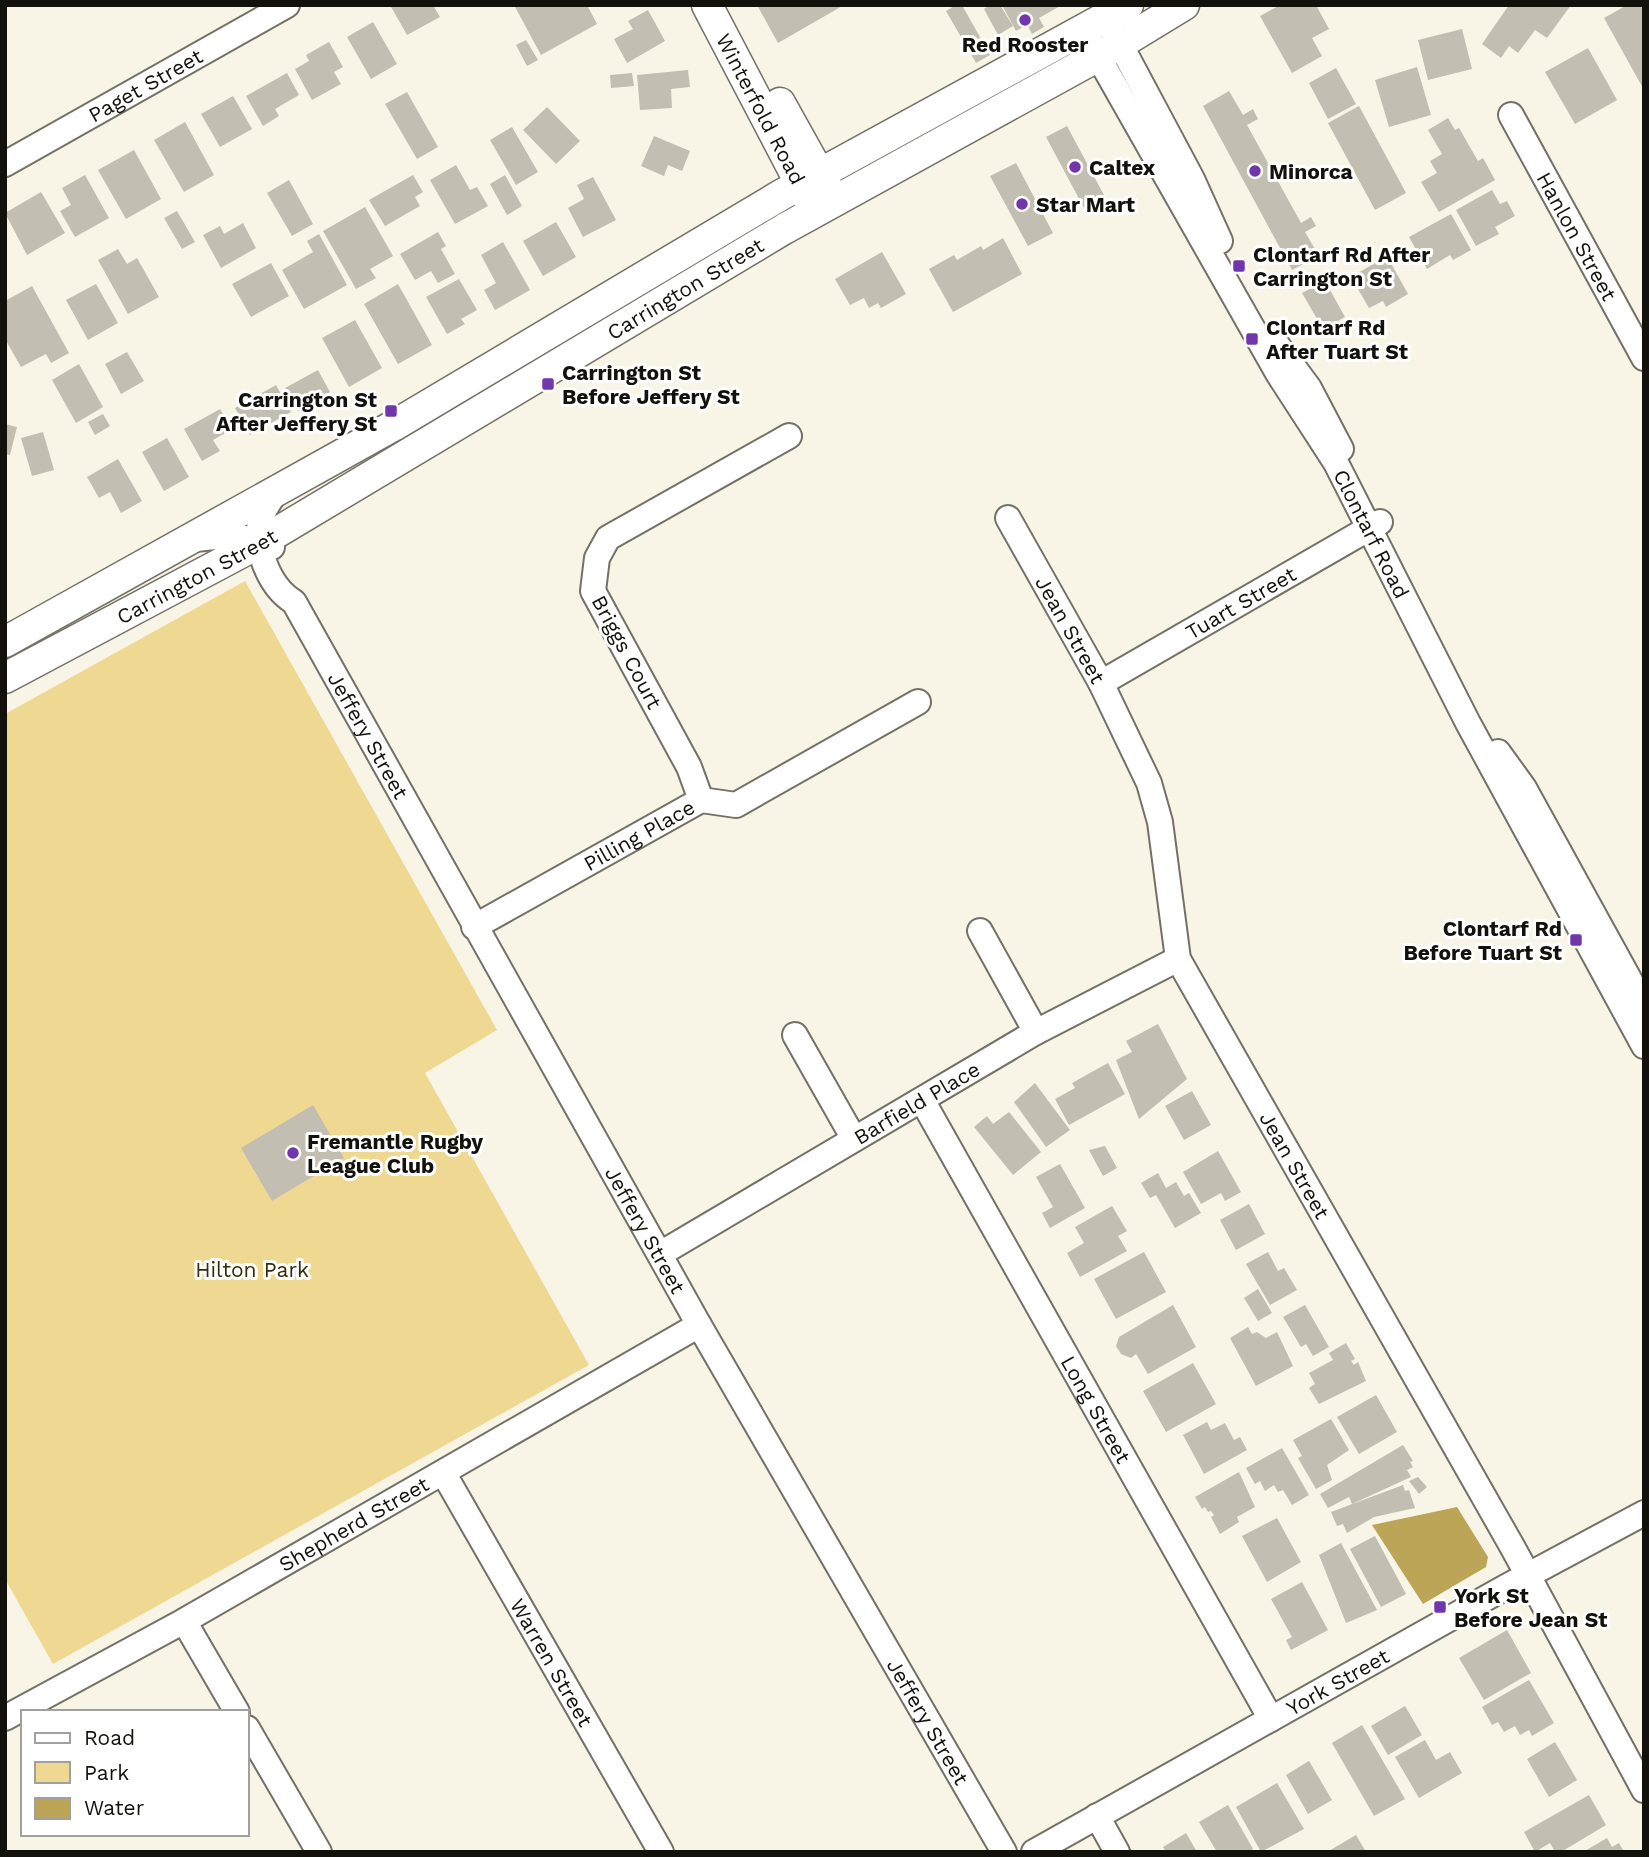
<svg xmlns="http://www.w3.org/2000/svg" width="1649" height="1857" font-family="'Work Sans',sans-serif">
	<style>
		.green { fill: #efd992 }
		.water { fill: #bda557 }
		.building { fill: #c2beb1 }
		.lines { fill: none; stroke-linecap: round; stroke-linejoin: round }
		.minor-casing { stroke: #747065; stroke-width: 28 }
		.major-casing { stroke: #747065; stroke-width: 33 }
		.minor { stroke: #fff; stroke-width: 24 }
		.major { stroke: #fff; stroke-width: 30 }
		.poi-dot { fill: #7136ac; stroke: #fff; stroke-width: 2.5 }
		.labels { text-anchor: middle; dominant-baseline: central; stroke-width: 6; stroke-linejoin: round; paint-order: stroke }
		.poi-label { font-size: 21px; font-weight: bold; fill: #12110c; stroke: #fff; text-anchor: start }
		.street-label { font-size: 21px; fill: #12110c; stroke: #fff }
		.park-label { font-size: 21px; fill: #352b07; stroke: #fff }
	</style>
	<rect width="100%" height="100%" fill="#f8f4e6"/>
	<!-- green -->
	<path class="green" d="M245,581L497,1030L425,1073L589,1365L53,1664L5,1579V714Z"/>
	<!-- water -->
	<path class="water" d="M1457,1507L1488,1557L1486,1567L1423,1604L1372,1525Z"/>
	<!-- building -->
	<path class="building" d="M390,5H433L440,17L407,35Z
		M514,5H587L597,24L541,55Z
		M757,5H844L778,43Z
		M956,5H962L990,55L976,63L946,11Z
		M990,5H1000L1013,26L998,35L984,9Z
		M1002,5H1062L1039,18L1044,27L1032,34L1027,25L1016,31Z
		M1280,5H1316L1329,29L1312,38L1322,56L1292,73L1260,16Z
		M1509,5H1571L1547,38L1535,30L1518,53L1509,46L1501,58L1482,44Z
		M1627,5H1642L1644,8V90L1604,18Z
		M648,10L665,41L627,63L614,39L633,29L628,21Z
		M373,22L397,64L371,79L347,37Z
		M1462,29L1472,69L1428,80L1418,40Z
		M526,40L538,60L527,66L516,45Z
		M329,42L343,67L334,72L341,84L312,100L295,69L309,61L306,55Z
		M1588,48L1617,100L1575,124L1545,72Z
		M1417,67L1431,115L1389,127L1375,80Z
		M1336,68L1356,104L1328,119L1309,83Z
		M688,70L690,87L671,89L672,108L640,110L637,75Z
		M287,73L299,95L275,109L279,116L263,126L246,96Z
		M632,73L634,86L611,88L610,75Z
		M1229,91L1243,115L1253,109L1258,119L1247,125L1301,223L1311,217L1316,226L1305,232L1319,256L1292,270L1203,106Z
		M407,92L438,147L417,159L385,104Z
		M233,96L252,129L220,147L201,114Z
		M1359,106L1406,193L1375,210L1328,123Z
		M547,107L580,141L556,164L523,130Z
		M1448,118L1455,130L1459,128L1478,161L1483,158L1495,180L1439,212L1421,182L1437,173L1430,161L1442,154L1428,130Z
		M185,122L214,175L184,192L154,140Z
		M1067,126L1105,197L1084,208L1046,137Z
		M512,127L538,172L516,185L490,140Z
		M654,136L690,151L682,171L668,165L664,176L641,166Z
		M134,150L161,199L126,219L98,170Z
		M1016,163L1053,233L1028,246L990,176Z
		M456,165L470,190L477,187L488,206L455,224L430,180Z
		M85,175L109,218L75,237L60,211L71,205L62,188Z
		M413,175L423,192L415,197L420,206L385,226L369,200Z
		M505,175L522,206L507,215L490,184Z
		M593,177L616,220L583,237L568,208L584,199L577,185Z
		M289,180L313,224L292,236L267,193Z
		M1492,190L1500,204L1507,201L1515,216L1495,227L1499,234L1476,246L1456,210Z
		M41,192L65,233L27,255L5,213Z
		M365,207L393,256L370,269L376,278L356,289L323,231Z
		M177,211L195,242L182,249L164,218Z
		M1451,214L1471,250L1453,260L1450,255L1427,269L1409,237Z
		M556,222L576,257L543,276L523,241Z
		M243,223L256,248L221,268L203,235L220,226L224,234Z
		M438,232L446,246L441,249L455,274L438,283L431,271L415,280L400,254Z
		M319,234L347,285L304,309L282,270L313,252L307,241Z
		M1003,238L1022,274L953,312L929,269L954,255L957,260L981,246L983,250Z
		M503,242L530,290L495,310L484,290L496,283L481,255Z
		M118,249L127,264L137,258L159,297L128,314L98,260Z
		M882,252L906,294L881,308L878,303L869,308L864,298L850,305L835,279Z
		M1387,256L1408,294L1386,307L1383,301L1369,308L1351,277Z
		M271,263L289,296L251,317L232,284Z
		M459,279L477,310L461,319L465,324L447,334L426,297Z
		M1325,281L1345,317L1323,329L1302,293Z
		M96,284L118,323L88,340L66,300Z
		M398,284L432,345L398,364L364,304Z
		M32,286L69,353L51,363L46,354L21,367L5,339V301Z
		M355,320L382,368L349,387L322,338Z
		M127,352L144,381L121,394L105,364Z
		M79,364L103,407L76,423L52,380Z
		M318,370L330,392L298,411L285,388Z
		M276,385L291,412L250,435L235,408Z
		M220,409L231,430L213,440L220,451L202,461L184,429Z
		M103,414L110,426L95,435L88,422Z
		M5,424L17,427L10,455L5,454Z
		M43,432L54,470L32,476L21,438Z
		M167,438L189,477L164,491L142,452Z
		M118,459L142,501L121,513L110,492L99,498L87,477Z
		M1158,1024L1187,1079L1139,1119L1116,1060L1132,1052L1126,1041Z
		M1108,1063L1125,1094L1069,1125L1055,1099L1075,1088L1072,1083Z
		M1035,1083L1070,1130L1046,1147L1014,1102Z
		M1192,1091L1211,1125L1184,1140L1165,1106Z
		M313,1105L344,1158L272,1201L241,1148Z
		M1009,1112L1041,1152L1013,1175L974,1127L987,1116L993,1124Z
		M1105,1146L1117,1168L1103,1176L1089,1150Z
		M1218,1151L1241,1192L1225,1201L1221,1193L1201,1204L1183,1172Z
		M1060,1164L1085,1208L1050,1228L1042,1213L1053,1207L1036,1177Z
		M1158,1173L1166,1188L1176,1182L1184,1196L1189,1193L1201,1213L1175,1228L1156,1195L1150,1198L1141,1183Z
		M1249,1204L1265,1234L1236,1250L1220,1220Z
		M1112,1206L1127,1231L1118,1236L1127,1251L1080,1277L1067,1253L1084,1243L1075,1227Z
		M1144,1252L1166,1292L1116,1319L1094,1279Z
		M1268,1252L1278,1271L1284,1268L1297,1290L1270,1305L1246,1264Z
		M1258,1289L1272,1313L1258,1321L1244,1298Z
		M1173,1305L1196,1347L1148,1374L1136,1354L1131,1358L1121,1354L1116,1346L1119,1337Z
		M1305,1305L1329,1347L1313,1356L1306,1344L1301,1347L1283,1317Z
		M1248,1327L1252,1334L1257,1332L1266,1338L1277,1332L1293,1366L1256,1386L1230,1338Z
		M1346,1343L1355,1359L1351,1361L1354,1365L1358,1362L1366,1381L1319,1404L1309,1388L1315,1384L1309,1373L1333,1360L1329,1353Z
		M1193,1363L1216,1404L1166,1432L1143,1391Z
		M1376,1395L1397,1432L1359,1454L1337,1417Z
		M1331,1419L1349,1450L1327,1465L1332,1480L1316,1489L1298,1458L1302,1456L1293,1440Z
		M1207,1422L1211,1430L1225,1423L1234,1440L1240,1437L1247,1450L1204,1474L1183,1435Z
		M1403,1445L1413,1461L1410,1462L1413,1467L1407,1470L1411,1477L1352,1504L1349,1497L1328,1508L1320,1494Z
		M1282,1448L1309,1495L1292,1505L1283,1490L1278,1492L1274,1485L1265,1491L1260,1481L1255,1484L1246,1468Z
		M1239,1472L1255,1507L1237,1517L1239,1522L1220,1534L1211,1517L1214,1515L1211,1511L1208,1512L1205,1507L1202,1509L1195,1497Z
		M1418,1477L1427,1487L1419,1494L1409,1481Z
		M1403,1485L1405,1491L1409,1490L1415,1508L1374,1517L1347,1533L1343,1524L1337,1526L1331,1512Z
		M1277,1518L1301,1562L1267,1582L1242,1536Z
		M1375,1536L1406,1594L1381,1607L1350,1549Z
		M1341,1543L1377,1610L1346,1623L1319,1555Z
		M1302,1582L1328,1630L1291,1650L1286,1640L1292,1637L1271,1599Z
		M1507,1630L1531,1673L1484,1700L1459,1658Z
		M1529,1680L1554,1723L1532,1736L1529,1730L1520,1735L1515,1726L1504,1732L1498,1722L1492,1725L1482,1707Z
		M1405,1706L1422,1735L1388,1755L1371,1726Z
		M1362,1725L1405,1799L1374,1816L1332,1743Z
		M1425,1740L1436,1760L1450,1752L1462,1773L1419,1798L1395,1757Z
		M1555,1742L1577,1780L1549,1797L1527,1759Z
		M1309,1761L1332,1800L1308,1814L1286,1775Z
		M1277,1783L1304,1829L1261,1852L1236,1807Z
		M1589,1795L1606,1825L1561,1852H1555L1550,1843L1535,1852L1524,1832Z
		M1228,1805L1253,1849L1247,1852H1217L1199,1822Z
		M1186,1833L1197,1852H1166L1163,1847Z
		M1356,1835L1366,1852H1327Z
		M1607,1838L1612,1847L1619,1843L1624,1852H1583Z"/>
	<g class="lines">
		<!-- minor casing -->
		<g class="minor-casing">
			<g id="minor">
				<path d="M1111,27L1192,179L1220,241"/>
				<path id="s1" d="M1090,42L1279,375L1336,463L1468,723L1644,1046"/>
				<path id="s2" d="M1511,115L1644,358"/>
				<path id="s3" d="M5,164L287,5"/>
				<path d="M1272,338L1309,388L1341,449"/>
				<path id="s4" d="M278,489C272,498 264,508 261,518C253,546 269,587 294,602L699,1325L1004,1852"/>
				<path id="s5" d="M1008,518L1101,683L1149,783L1160,822L1178,959L1513,1548L1644,1790"/>
				<path d="M196,539C225,535 244,534 272,547"/>
				<path id="s6" d="M1101,683L1380,522"/>
				<path d="M1498,752L1524,788L1644,1006"/>
				<path d="M701,800L689,767L593,591L597,558L608,538L789,436"/>
				<path id="s7" d="M474,927L701,800L736,805L918,702"/>
				<path d="M980,931L1036,1032"/>
				<path d="M795,1035L854,1139"/>
				<path id="s8" d="M922,1100L1271,1719"/>
				<path id="s9" d="M660,1254L1036,1032L1178,959"/>
				<path id="s10" d="M444,1474L661,1852"/>
				<path d="M184,1621L237,1712"/>
				<path id="s11" d="M5,1718L184,1621L699,1325"/>
				<path d="M247,1728L319,1852"/>
				<path d="M1097,1816L1117,1852"/>
				<path id="s12" d="M1034,1852L1504,1588L1644,1513"/>
			</g>
		</g>
		<!-- major casing -->
		<g class="major-casing">
			<g id="major">
				<path id="s13" d="M707,5L809,200"/>
				<path d="M780,103L829,191"/>
				<path d="M5,642L393,426L781,195L1128,5"/>
				<path id="s14" d="M5,678L261,542L784,229L1120,44L1184,5"/>
			</g>
		</g>
		<!-- minor -->
		<use href="#minor" class="minor"/>
		<!-- major -->
		<use href="#major" class="major"/>
	</g>
	<!-- markers -->
	<g class="poi-dot">
		<circle cx="1025" cy="20" r="7"/>
		<circle cx="1075" cy="167" r="7"/>
		<circle cx="1255" cy="171" r="7"/>
		<circle cx="1022" cy="204" r="7"/>
		<rect x="1232" y="259" width="14" height="14" rx="3.5"/>
		<rect x="1245" y="332" width="14" height="14" rx="3.5"/>
		<rect x="541" y="377" width="14" height="14" rx="3.5"/>
		<rect x="384" y="404" width="14" height="14" rx="3.5"/>
		<rect x="1569" y="933" width="14" height="14" rx="3.5"/>
		<circle cx="293" cy="1153" r="7"/>
		<rect x="1433" y="1600" width="14" height="14" rx="3.5"/>
	</g>
	<g class="labels">
		<!-- poi labels -->
		<g class="poi-label">
			<text x="1025" y="44" text-anchor="middle">Red Rooster</text>
			<text x="1089" y="167">Caltex</text>
			<text x="1269" y="171">Minorca</text>
			<text x="1036" y="204">Star Mart</text>
			<text x="1253" y="254">Clontarf Rd After<tspan x="1253" dy="24">Carrington St</tspan></text>
			<text x="1266" y="327">Clontarf Rd<tspan x="1266" dy="24">After Tuart St</tspan></text>
			<text x="562" y="372">Carrington St<tspan x="562" dy="24">Before Jeffery St</tspan></text>
			<text x="377" y="399" text-anchor="end">Carrington St<tspan x="377" dy="24">After Jeffery St</tspan></text>
			<text x="1562" y="928" text-anchor="end">Clontarf Rd<tspan x="1562" dy="24">Before Tuart St</tspan></text>
			<text x="307" y="1141">Fremantle Rugby<tspan x="307" dy="24">League Club</tspan></text>
			<text x="1454" y="1595">York St<tspan x="1454" dy="24">Before Jean St</tspan></text>
		</g>
		<!-- street labels -->
		<g class="street-label">
			<text stroke="none"><textPath href="#s3" startOffset="161">Paget Street</textPath></text>
			<text stroke="none"><textPath href="#s13" startOffset="117">Winterfold Road</textPath></text>
			<text stroke="none"><textPath href="#s2" startOffset="138">Hanlon Street</textPath></text>
			<text stroke="none"><textPath href="#s14" startOffset="784">Carrington Street</textPath></text>
			<text stroke="none"><textPath href="#s1" startOffset="567">Clontarf Road</textPath></text>
			<text stroke="none"><textPath href="#s14" startOffset="217">Carrington Street</textPath></text>
			<text stroke="none"><textPath href="#s6" startOffset="161">Tuart Street</textPath></text>
			<text stroke="none"><textPath href="#s5" startOffset="128">Jean Street</textPath></text>
			<text transform="translate(627 652) rotate(62)">Briggs Court</text>
			<text stroke="none"><textPath href="#s4" startOffset="282">Jeffery Street</textPath></text>
			<text stroke="none"><textPath href="#s7" startOffset="189">Pilling Place</textPath></text>
			<text stroke="none"><textPath href="#s9" startOffset="298">Barfield Place</textPath></text>
			<text stroke="none"><textPath href="#s5" startOffset="716">Jean Street</textPath></text>
			<text stroke="none"><textPath href="#s4" startOffset="849">Jeffery Street</textPath></text>
			<text stroke="none"><textPath href="#s8" startOffset="355">Long Street</textPath></text>
			<text stroke="none"><textPath href="#s11" startOffset="399">Shepherd Street</textPath></text>
			<text stroke="none"><textPath href="#s10" startOffset="217">Warren Street</textPath></text>
			<text stroke="none"><textPath href="#s12" startOffset="348">York Street</textPath></text>
			<text stroke="none"><textPath href="#s4" startOffset="1416">Jeffery Street</textPath></text>
		</g>
		<!-- park labels -->
		<g class="park-label">
			<text x="252" y="1269">Hilton Park</text>
		</g>
	</g>
	<!-- border -->
	<rect width="1649" height="1857" fill="none" stroke="#12110c" stroke-width="14"/>
	<!-- legend -->
	<rect x="21" y="1710" width="228" height="126" fill="#ffffff" stroke="#a0a09e" stroke-width="2"/>
	<rect x="35" y="1733" width="35" height="10" fill="#ffffff" stroke="#a0a09e" stroke-width="2"/>
	<text x="84" y="1745" font-size="21" fill="#12110c">Road</text>
	<rect x="35" y="1762" width="35" height="21" fill="#efd992" stroke="#a0a09e" stroke-width="2"/>
	<text x="84" y="1780" font-size="21" fill="#12110c">Park</text>
	<rect x="35" y="1798" width="35" height="21" fill="#bda557" stroke="#a0a09e" stroke-width="2"/>
	<text x="84" y="1815" font-size="21" fill="#12110c">Water</text>
</svg>
